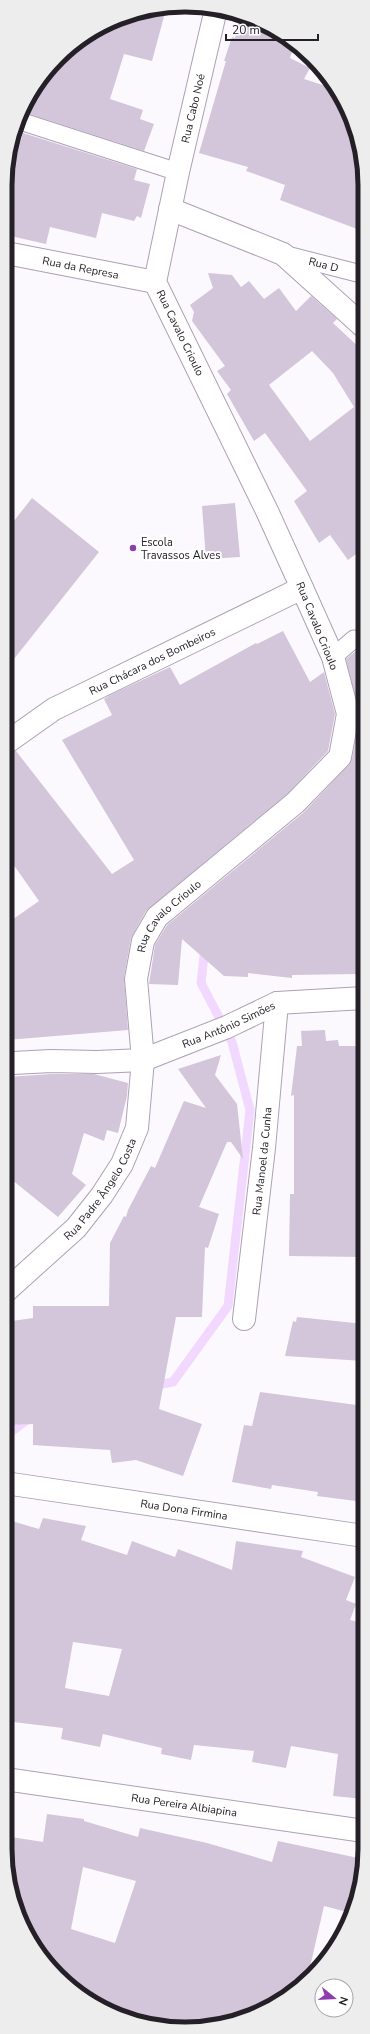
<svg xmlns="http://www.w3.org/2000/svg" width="370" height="2034" font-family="'Nunito Sans',sans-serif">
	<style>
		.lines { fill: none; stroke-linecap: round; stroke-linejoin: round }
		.stream { stroke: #f2d8fe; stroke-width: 9 }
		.building { fill: #d3c5da; fill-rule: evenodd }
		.lane-casing { stroke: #ada0b4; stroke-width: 19 }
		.street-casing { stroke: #ada0b4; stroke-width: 24 }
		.lane { stroke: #fff; stroke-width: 17 }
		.street { stroke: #fff; stroke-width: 22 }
		.poi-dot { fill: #8d3dad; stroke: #fff; stroke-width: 1.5 }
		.labels { text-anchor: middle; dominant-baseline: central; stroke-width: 4; stroke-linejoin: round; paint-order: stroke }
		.street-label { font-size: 11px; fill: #252027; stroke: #fff }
		.poi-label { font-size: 11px; fill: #252027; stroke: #fff; text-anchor: start }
		.rim { fill: none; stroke: #252027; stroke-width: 5 }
	</style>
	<rect width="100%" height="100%" fill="#fcf9fe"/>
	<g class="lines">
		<!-- stream -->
		<path class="stream" d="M152,1386L173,1382L228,1306L250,1110L232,1042L201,983L205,947
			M5,1436L30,1418"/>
	</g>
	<!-- building -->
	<path class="building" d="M166,9L152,61L124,54L110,99L143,110L140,119L154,124L144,151L23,112L29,95L75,42L138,11Z
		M240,16L265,24L294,44L290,58L310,68L304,79L335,89L347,106L365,173V232L280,200L285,185L246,171L248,167L199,153L226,61H224L232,37L235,38Z
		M23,133L137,169L134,180L150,184L141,218L137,216L134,221L102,213L96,238L50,227L46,244L6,235V193Z
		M208,273L232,275L241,287L249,281L264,299L279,288L296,311L311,296L337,319L333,323L364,352V548L348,560L330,535L319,543L294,501L307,491L265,433L254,441L227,394L231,390L217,371L225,366L192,321L194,312L190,305L213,288ZM312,351L333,373L354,407L310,441L269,385Z
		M32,498L99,552L6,669V531Z
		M235,503L240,557L206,559L202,506Z
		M283,631L310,682L324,672L335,714L328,751L287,794L146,911L131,938L124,977L128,1030L7,1040V1038H6V924L39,901L6,854V755L16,751L112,874L134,860L62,740L112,715L104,699L110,695L170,667L180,685L256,643L257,644Z
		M364,641V963H356V974L292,975V978L248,973V977L224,976L182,939L178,985L149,984L155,945L167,925L303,813L349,765L352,759L360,716L346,659L361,647Z
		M325,1030L326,1041L338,1040L339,1046H364V1257L289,1256L290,1194H294V1095L291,1096L297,1046H302L301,1031Z
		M221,1055L215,1075L237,1104L243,1159L231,1142H227L199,1207L219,1214L208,1248L205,1247L202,1317H176L159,1409L202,1424L183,1476L136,1460L112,1463L110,1450L33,1445V1424L5,1425V1322L33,1318V1306H109L110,1243L124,1216L126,1217L128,1210L151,1166L155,1168L184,1101L206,1108L178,1069Z
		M51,1074H94L128,1083L127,1096L118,1133L107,1130L104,1141L84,1133L72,1174L86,1185L58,1217L6,1175L7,1077Z
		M297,1317L364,1324V1361L285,1356L293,1321L296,1322Z
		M260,1392L364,1406V1482L361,1481L356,1501L317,1496L318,1492L272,1485L271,1489L232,1482L244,1425L252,1426Z
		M43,1518L86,1526L81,1540L127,1555L132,1541L175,1557L178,1549L232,1570L236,1541L303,1551L301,1557L355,1577L346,1600L356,1604L350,1620L364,1623V1799L333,1796L338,1754L291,1746L286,1768L252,1762L254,1751L194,1745L191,1760L161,1754L162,1748L103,1734L100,1747L61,1739L63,1728L5,1721V1519L39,1529ZM73,1642L122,1649L109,1696L65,1688Z
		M47,1814L84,1819V1821L138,1837L140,1828L207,1843L272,1862L278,1841L363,1859L358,1877L362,1878L351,1913L324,1906L307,1980L303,1985L243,2020L173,2029L106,2011L93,2002L58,1976L19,1918L5,1849V1836L43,1842ZM83,1867L136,1881L115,1943L71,1929Z"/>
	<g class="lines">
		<!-- lane casing -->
		<g class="lane-casing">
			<g id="lane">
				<path d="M20,121L178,172"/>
				<path id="s1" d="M283,254L365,275"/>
				<path d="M333,657L354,639"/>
			</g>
		</g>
		<!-- street casing -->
		<g class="street-casing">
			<g id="street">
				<path d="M170,209L283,254L364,327"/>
				<path id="s2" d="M6,253L155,282"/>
				<path id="s3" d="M6,743L54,709L302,588"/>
				<path id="s4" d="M6,1065L13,1063L51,1061L97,1062L143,1060L227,1027L277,1003L364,998"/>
				<path id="s5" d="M6,1291L76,1228L102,1195L122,1164L137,1128L143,1060L136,979L143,941L157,917L295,803L340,757L348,714L333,657L302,588L267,511L155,282L178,172L216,9"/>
				<path id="s6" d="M244,1319L264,1148L277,1003"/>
				<path id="s7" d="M5,1483L364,1536"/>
				<path id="s8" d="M5,1779L364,1831"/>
			</g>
		</g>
		<!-- lane -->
		<use href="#lane" class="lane"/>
		<!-- street -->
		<use href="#street" class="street"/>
	</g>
	<!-- markers -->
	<circle class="poi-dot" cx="133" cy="548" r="4"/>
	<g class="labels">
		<!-- street labels -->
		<g class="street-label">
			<text stroke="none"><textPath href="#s5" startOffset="1367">Rua Cabo Noé</textPath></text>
			<text stroke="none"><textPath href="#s1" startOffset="42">Rua D</textPath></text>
			<text stroke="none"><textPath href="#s2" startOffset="76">Rua da Represa</textPath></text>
			<text transform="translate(180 333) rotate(64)">Rua Cavalo Crioulo</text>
			<text transform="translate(317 626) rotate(68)">Rua Cavalo Crioulo</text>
			<text stroke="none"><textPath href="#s3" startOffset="168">Rua Chácara dos Bombeiros</textPath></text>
			<text stroke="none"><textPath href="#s5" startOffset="436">Rua Cavalo Crioulo</textPath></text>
			<text stroke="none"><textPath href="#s4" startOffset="230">Rua Antônio Simões</textPath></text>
			<text stroke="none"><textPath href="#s6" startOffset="159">Rua Manoel da Cunha</textPath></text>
			<text stroke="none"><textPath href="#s5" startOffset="140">Rua Padre Ângelo Costa</textPath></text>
			<text stroke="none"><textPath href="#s7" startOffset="181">Rua Dona Firmina</textPath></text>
			<text stroke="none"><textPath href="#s8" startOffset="181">Rua Pereira Albiapina</textPath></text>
		</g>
		<!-- poi labels -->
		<g class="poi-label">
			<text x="141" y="542">Escola<tspan x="141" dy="13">Travassos Alves</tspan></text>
		</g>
	</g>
	<!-- crop -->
	<path d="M0 0H370V2034H0ZM185 12H185A173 173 0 0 1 358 185V1849A173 173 0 0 1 185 2022H185A173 173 0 0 1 12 1849V185A173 173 0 0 1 185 12Z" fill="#eeedee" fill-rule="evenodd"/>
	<path class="rim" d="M185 12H185A173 173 0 0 1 358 185V1849A173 173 0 0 1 185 2022H185A173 173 0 0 1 12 1849V185A173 173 0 0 1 185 12Z"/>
	<!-- north arrow -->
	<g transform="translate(334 1998) rotate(108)"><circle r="19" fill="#ffffff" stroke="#a8a6a9"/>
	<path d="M0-3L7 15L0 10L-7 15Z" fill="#8d3dad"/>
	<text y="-6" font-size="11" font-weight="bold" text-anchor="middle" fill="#252027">N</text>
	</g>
	<!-- scale -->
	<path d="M226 34v6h92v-6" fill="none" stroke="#252027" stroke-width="2"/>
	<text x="232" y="34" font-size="12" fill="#252027" stroke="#ffffff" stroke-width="3" paint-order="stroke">20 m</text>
</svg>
